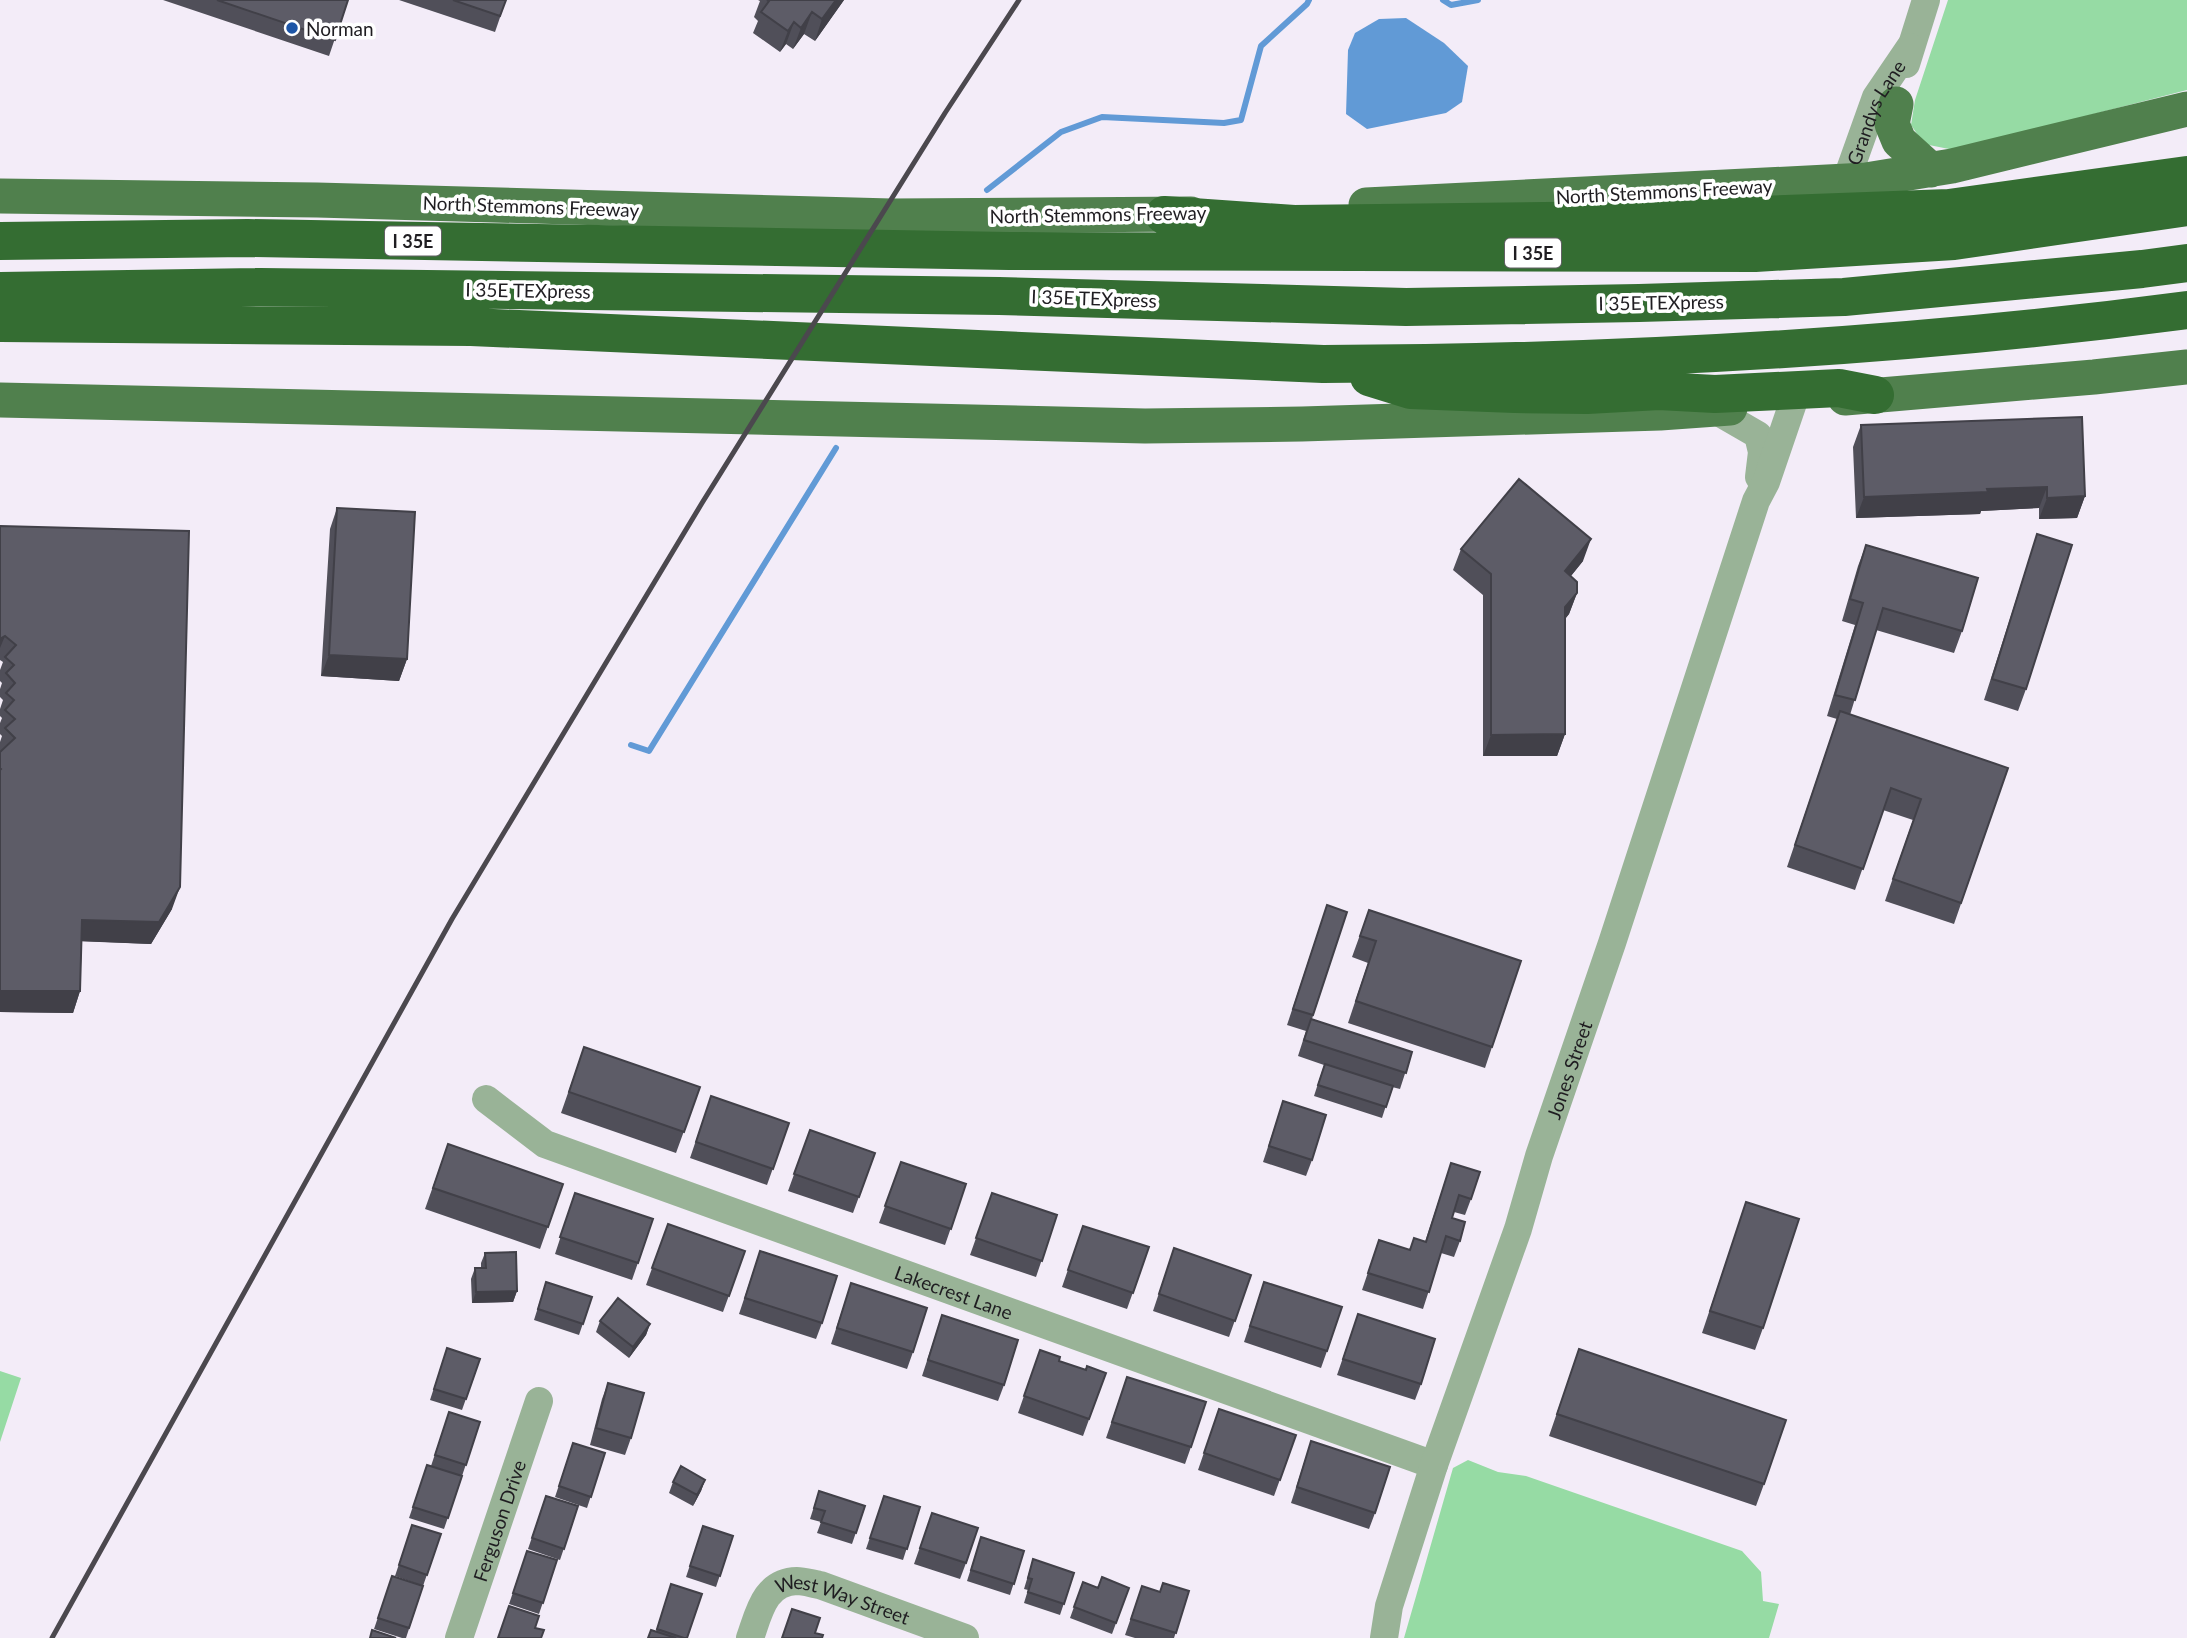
<svg xmlns="http://www.w3.org/2000/svg" width="2187" height="1638" font-family="Lato,sans-serif">
	<style>
		.green { fill: #96dba4 }
		.water { fill: #619ad6 }
		.lines { fill: none; stroke-linecap: round; stroke-linejoin: round }
		.stream { stroke: #619ad6; stroke-width: 6 }
		.minor { stroke: #99b397; stroke-width: 28 }
		.major { stroke: #50804d; stroke-width: 35 }
		.highway { stroke: #346d32; stroke-width: 38 }
		.rail { stroke: #4b484e; stroke-width: 5 }
		.wall { fill: #504f59 }
		.shaded-wall { fill: #414048 }
		.building { fill: #5d5c67; stroke: #414048; stroke-width: 2 }
		.poi-dot { fill: #1d55a6; stroke: #fff; stroke-width: 2.5 }
		.labels { text-anchor: middle; dominant-baseline: central; stroke-width: 7; stroke-linejoin: round; paint-order: stroke }
		.shield { fill: #fff; stroke: #626164; stroke-width: 2 }
		.shield-label { font-size: 18px; font-weight: bold; fill: #1f1d21 }
		.poi-label { font-size: 19px; fill: #1f1d21; stroke: #fff; text-anchor: start }
		.street-label { font-size: 19px; fill: #1f1d21; stroke: #fff }
	</style>
	<rect width="100%" height="100%" fill="#f3ecf8"/>
	<!-- green -->
	<path class="green" d="M1948,0H2187V90L1954,150L1924,144L1911,125L1915,100Z
		M0,1371L21,1378L0,1442Z
		M1468,1460L1498,1472L1526,1476L1742,1551L1761,1572L1763,1601L1779,1604L1769,1638H1404L1453,1468Z"/>
	<!-- water -->
	<path class="water" d="M1406,18L1444,43L1468,66L1462,102L1446,113L1367,129L1346,114L1348,50L1355,33L1379,19Z"/>
	<g class="lines">
		<!-- stream -->
		<path class="stream" d="M1443,0L1451,5L1478,0
			M987,190L1061,132L1102,117L1224,123L1241,120L1261,46L1307,4L1309,0
			M631,745L649,751L836,448"/>
		<!-- minor -->
		<g class="minor">
			<path d="M1906,64L1926,0"/>
			<path id="s1" d="M1846,181L1876,97L1910,47"/>
			<path d="M1713,409L1758,435L1762,452L1759,477"/>
			<path id="s2" d="M486,1099L545,1144L1434,1465"/>
			<path id="s3" d="M459,1638L539,1401"/>
			<path id="s4" d="M750,1638C759,1613 764,1582 797,1581C804,1581 813,1584 820,1585L965,1638"/>
			<path id="s5" d="M1384,1638L1389,1606L1434,1465L1518,1229L1539,1156L1612,943L1756,501L1766,482L1793,403"/>
		</g>
		<!-- major -->
		<path class="major" d="M1896,104L1892,124L1899,141L1931,170
			M0,196L317,200L891,216L1191,214
			M1366,205L1866,180L1952,166L2187,109
			M1845,398L2094,377L2187,367
			M0,400L1145,426L1302,424L1660,413L1730,408"/>
		<!-- highway -->
		<path class="highway" d="M1164,215L1294,224L1625,220L1949,208L2187,175
			M0,241L248,238L1009,251L1755,253L1954,241L2187,207
			M0,291L261,287L999,296L1406,307L1639,303L1844,297L2142,269L2187,263
			M0,323L471,327L1323,364C1612,363 1901,348 2187,310
			M1369,377L1411,390L1515,394L1587,395L1659,391L1715,394L1839,388L1875,395"/>
		<!-- rail -->
		<path class="rail" d="M52,1638L452,919L702,503L945,113L1019,0"/>
	</g>
	<!-- wall -->
	<path class="wall" d="M163,0H348L329,56Z
		M399,0H506L495,32Z
		M758,0H844L815,41L804,34L793,49L786,44L780,52L753,33L758,21L754,17L760,1Z
		M1861,425L2085,496L2077,518L2039,519V508L1981,511L1980,514L1856,518L1853,447Z
		M337,508L407,659L399,681L321,676L330,529Z
		M0,526L172,909L151,944L82,941L80,991L73,1013L0,1012V742L2,736L0,734V723L2,718L0,716V709L3,700L0,697V689L2,683L0,681V670L3,662L0,660Z
		M2037,534L2026,689L2018,711L1984,700Z
		M1866,545L1962,631L1954,653L1876,630L1850,715L2008,768L1954,924L1885,901L1913,820L1883,810L1855,890L1787,867L1837,719L1827,716L1855,625L1842,621L1858,566Z
		M1461,549L1583,561L1571,576L1577,593L1569,614L1565,619V734L1557,756H1483V595L1453,570Z
		M1327,905L1347,912L1312,1019L1412,1052L1400,1089L1392,1087L1382,1118L1314,1096L1324,1065L1298,1056L1306,1031L1287,1025Z
		M1369,910L1492,1047L1485,1068L1348,1023L1368,963L1352,957Z
		M584,1047L700,1087L676,1153L561,1113Z
		M711,1096L789,1123L767,1185L690,1158Z
		M1283,1101L1312,1160L1306,1176L1263,1162Z
		M810,1130L875,1153L853,1213L788,1191Z
		M448,1144L563,1184L540,1249L425,1209Z
		M901,1162L966,1184L945,1245L879,1223Z
		M1451,1163L1471,1199L1465,1215L1454,1212L1452,1218L1460,1241L1454,1257L1441,1253L1423,1309L1362,1290L1379,1240L1409,1250L1425,1242Z
		M575,1193L653,1219L632,1280L555,1254Z
		M992,1193L1057,1215L1036,1277L970,1255Z
		M1746,1202L1763,1328L1755,1350L1702,1333Z
		M668,1224L745,1251L723,1312L646,1285Z
		M1083,1226L1149,1247L1127,1309L1062,1287Z
		M1174,1248L1251,1275L1229,1337L1153,1311Z
		M760,1251L822,1323L816,1339L739,1314Z
		M485,1253L517,1291L513,1302L472,1303L471,1279L475,1268H481V1263Z
		M546,1282L592,1297L579,1335L534,1320Z
		M1264,1282L1327,1351L1321,1368L1244,1342Z
		M851,1283L913,1352L907,1369L831,1344Z
		M1358,1314L1421,1384L1415,1400L1337,1375Z
		M942,1315L1004,1385L998,1401L922,1376Z
		M600,1321L650,1324L646,1335L629,1358L596,1332Z
		M447,1348L480,1359L462,1410L430,1400Z
		M1579,1349L1764,1484L1756,1506L1549,1436Z
		M1040,1350L1059,1361L1086,1370L1106,1373L1083,1436L1018,1413Z
		M1127,1377L1191,1447L1185,1464L1106,1438Z
		M608,1383L631,1438L625,1455L590,1445L602,1399Z
		M1219,1409L1296,1435L1274,1496L1198,1470Z
		M449,1412L480,1422L462,1476L431,1466Z
		M1311,1441L1375,1513L1369,1529L1291,1503Z
		M573,1443L605,1453L587,1508L555,1497Z
		M427,1465L462,1476L444,1529L409,1518Z
		M705,1480L701,1491L693,1506L669,1493L673,1482Z
		M819,1491L865,1506L852,1544L817,1533L821,1522L810,1519Z
		M546,1496L578,1506L560,1560L528,1549Z
		M884,1496L920,1507L903,1560L866,1549Z
		M932,1513L966,1563L960,1579L914,1564Z
		M412,1525L441,1534L423,1586L395,1576Z
		M703,1526L733,1536L716,1587L686,1577Z
		M981,1537L1024,1551L1010,1595L967,1581Z
		M527,1551L557,1560L539,1614L509,1604Z
		M1033,1559L1074,1573L1060,1615L1024,1603L1028,1590L1024,1589Z
		M392,1576L423,1586L406,1638H402L374,1629Z
		M1083,1582L1098,1588H1129L1112,1634L1070,1618Z
		M671,1584L687,1638H648L656,1631Z
		M1142,1586L1160,1592L1189,1591L1174,1638H1135L1125,1635Z"/>
	<!-- shaded-wall -->
	<path class="shaded-wall" d="M836,0H844L815,41L822,19Z
		M812,12L804,34L793,49L801,28Z
		M794,22L786,44L780,52L788,31Z
		M2047,487L2039,508L1981,511L1980,514L1856,518L1864,497L1987,489Z
		M2085,496L2077,518L2039,519L2047,498Z
		M1591,539L1583,561L1557,593L1565,571Z
		M1577,593L1569,614L1557,629L1565,607Z
		M5,636L0,648V639Z
		M329,655L407,659L399,681L321,676Z
		M1565,734L1557,756H1483L1491,735Z
		M180,887L172,909L151,944L74,941L82,920Z
		M0,991H80L73,1013L0,1012Z
		M517,1291L513,1302L472,1303L476,1292Z
		M650,1324L646,1335L629,1358L633,1347Z
		M705,1480L701,1491L693,1506L697,1495Z"/>
	<!-- building -->
	<path class="building" d="M217,0H348L335,40Z
		M453,0H506L500,16Z
		M767,0H836L822,19L812,12L801,28L794,22L788,31L761,12L769,1Z
		M2082,417L2085,496L2047,498V487L1987,489L1988,492L1864,497L1861,425Z
		M1519,479L1591,539L1565,571L1577,582V593L1565,607V734L1491,735V574L1461,549Z
		M337,508L415,512L407,659L329,655Z
		M0,526L189,531L180,887L159,922L82,920L80,991H0V770L1,769L0,768V752L15,738L5,728L15,719L5,710L14,700L6,693L15,683L6,673L14,665L5,657L16,645L5,636L0,639Z
		M2037,534L2072,545L2026,689L1992,679Z
		M1866,545L1978,578L1962,631L1883,608L1855,700L1835,695L1863,603L1850,599Z
		M1840,711L2008,768L1961,903L1893,879L1921,799L1891,788L1863,869L1795,845Z
		M1327,905L1347,912L1313,1015L1293,1009Z
		M1369,910L1521,961L1492,1047L1356,1001L1376,941L1360,936Z
		M1311,1019L1412,1052L1406,1073L1304,1040Z
		M584,1047L700,1087L684,1132L569,1092Z
		M1325,1064L1393,1086L1386,1107L1318,1085Z
		M711,1096L789,1123L773,1169L696,1142Z
		M1283,1101L1326,1115L1312,1160L1269,1146Z
		M810,1130L875,1153L859,1197L794,1174Z
		M448,1144L563,1184L548,1227L433,1188Z
		M901,1162L966,1184L951,1229L885,1206Z
		M1451,1163L1480,1172L1471,1199L1459,1195L1452,1218L1465,1222L1460,1241L1446,1236L1429,1292L1368,1273L1379,1240L1410,1250L1414,1238L1426,1242Z
		M575,1193L653,1219L638,1263L560,1237Z
		M992,1193L1057,1215L1042,1261L976,1238Z
		M1746,1202L1799,1219L1763,1328L1710,1311Z
		M668,1224L745,1251L729,1296L652,1268Z
		M1083,1226L1149,1247L1133,1293L1068,1270Z
		M1174,1248L1251,1275L1235,1321L1159,1294Z
		M760,1251L837,1276L822,1323L745,1298Z
		M516,1252L517,1291L476,1292L475,1268H486L485,1253Z
		M546,1282L592,1297L583,1324L538,1309Z
		M1264,1282L1342,1307L1327,1351L1250,1326Z
		M851,1283L927,1308L913,1352L837,1328Z
		M618,1298L650,1324L633,1347L600,1321Z
		M1358,1314L1435,1339L1421,1384L1343,1359Z
		M942,1315L1018,1340L1004,1385L928,1360Z
		M447,1348L480,1359L466,1399L434,1389Z
		M1579,1349L1786,1420L1764,1484L1557,1414Z
		M1040,1350L1060,1357L1059,1361L1086,1370L1087,1366L1106,1373L1089,1419L1024,1396Z
		M1127,1377L1206,1402L1191,1447L1112,1422Z
		M608,1383L644,1393L631,1438L596,1428Z
		M1219,1409L1296,1435L1280,1480L1204,1453Z
		M449,1412L480,1422L466,1465L435,1455Z
		M1311,1441L1390,1467L1375,1513L1297,1487Z
		M573,1443L605,1453L591,1497L559,1486Z
		M427,1465L462,1476L448,1518L413,1507Z
		M681,1466L705,1480L697,1495L673,1482Z
		M819,1491L865,1506L856,1533L821,1522L825,1511L814,1508Z
		M546,1496L578,1506L564,1549L532,1538Z
		M884,1496L920,1507L907,1549L870,1538Z
		M932,1513L978,1528L966,1563L920,1548Z
		M412,1525L441,1534L427,1575L399,1565Z
		M703,1526L733,1536L720,1576L690,1566Z
		M981,1537L1024,1551L1014,1584L971,1570Z
		M527,1551L557,1560L543,1603L513,1593Z
		M1033,1559L1074,1573L1064,1604L1028,1592L1032,1579L1028,1578Z
		M392,1576L423,1586L409,1628L378,1618Z
		M1102,1577L1129,1588L1116,1623L1074,1607L1083,1582L1098,1588Z
		M1163,1583L1189,1591L1176,1633L1131,1619L1142,1586L1160,1592Z
		M671,1584L702,1594L687,1638H684L657,1629Z
		M509,1606L539,1616L535,1628L544,1630L541,1638H498Z
		M792,1609L820,1618L815,1633L823,1635L822,1638H782Z
		M372,1630L396,1638H370Z
		M651,1630L676,1638H648Z"/>
	<!-- markers -->
	<circle class="poi-dot" cx="292" cy="28" r="7"/>
	<g class="labels">
		<!-- shield labels -->
		<g class="shield">
			<rect x="385" y="226.5" width="56" height="29" rx="5"/>
			<rect x="1505" y="238.5" width="56" height="29" rx="5"/>
		</g>
		<g class="shield-label">
			<text x="413" y="241">I 35E</text>
			<text x="1533" y="253">I 35E</text>
		</g>
		<!-- poi labels -->
		<g class="poi-label">
			<text x="306" y="28">Norman</text>
		</g>
		<!-- street labels -->
		<g class="street-label">
			<text stroke="none"><textPath href="#s1" startOffset="75">Grandys Lane</textPath></text>
			<text transform="translate(1664 191) rotate(-3)">North Stemmons Freeway</text>
			<text transform="translate(531 206) rotate(2)">North Stemmons Freeway</text>
			<text transform="translate(1098 214) rotate(-1)">North Stemmons Freeway</text>
			<text transform="translate(528 290) rotate(1)">I 35E TEXpress</text>
			<text transform="translate(1094 298) rotate(2)">I 35E TEXpress</text>
			<text transform="translate(1661 302) rotate(-1)">I 35E TEXpress</text>
			<text stroke="none"><textPath href="#s5" startOffset="598">Jones Street</textPath></text>
			<text stroke="none"><textPath href="#s2" startOffset="509">Lakecrest Lane</textPath></text>
			<text stroke="none"><textPath href="#s3" startOffset="124">Ferguson Drive</textPath></text>
			<text stroke="none"><textPath href="#s4" startOffset="128">West Way Street</textPath></text>
		</g>
	</g>
</svg>
